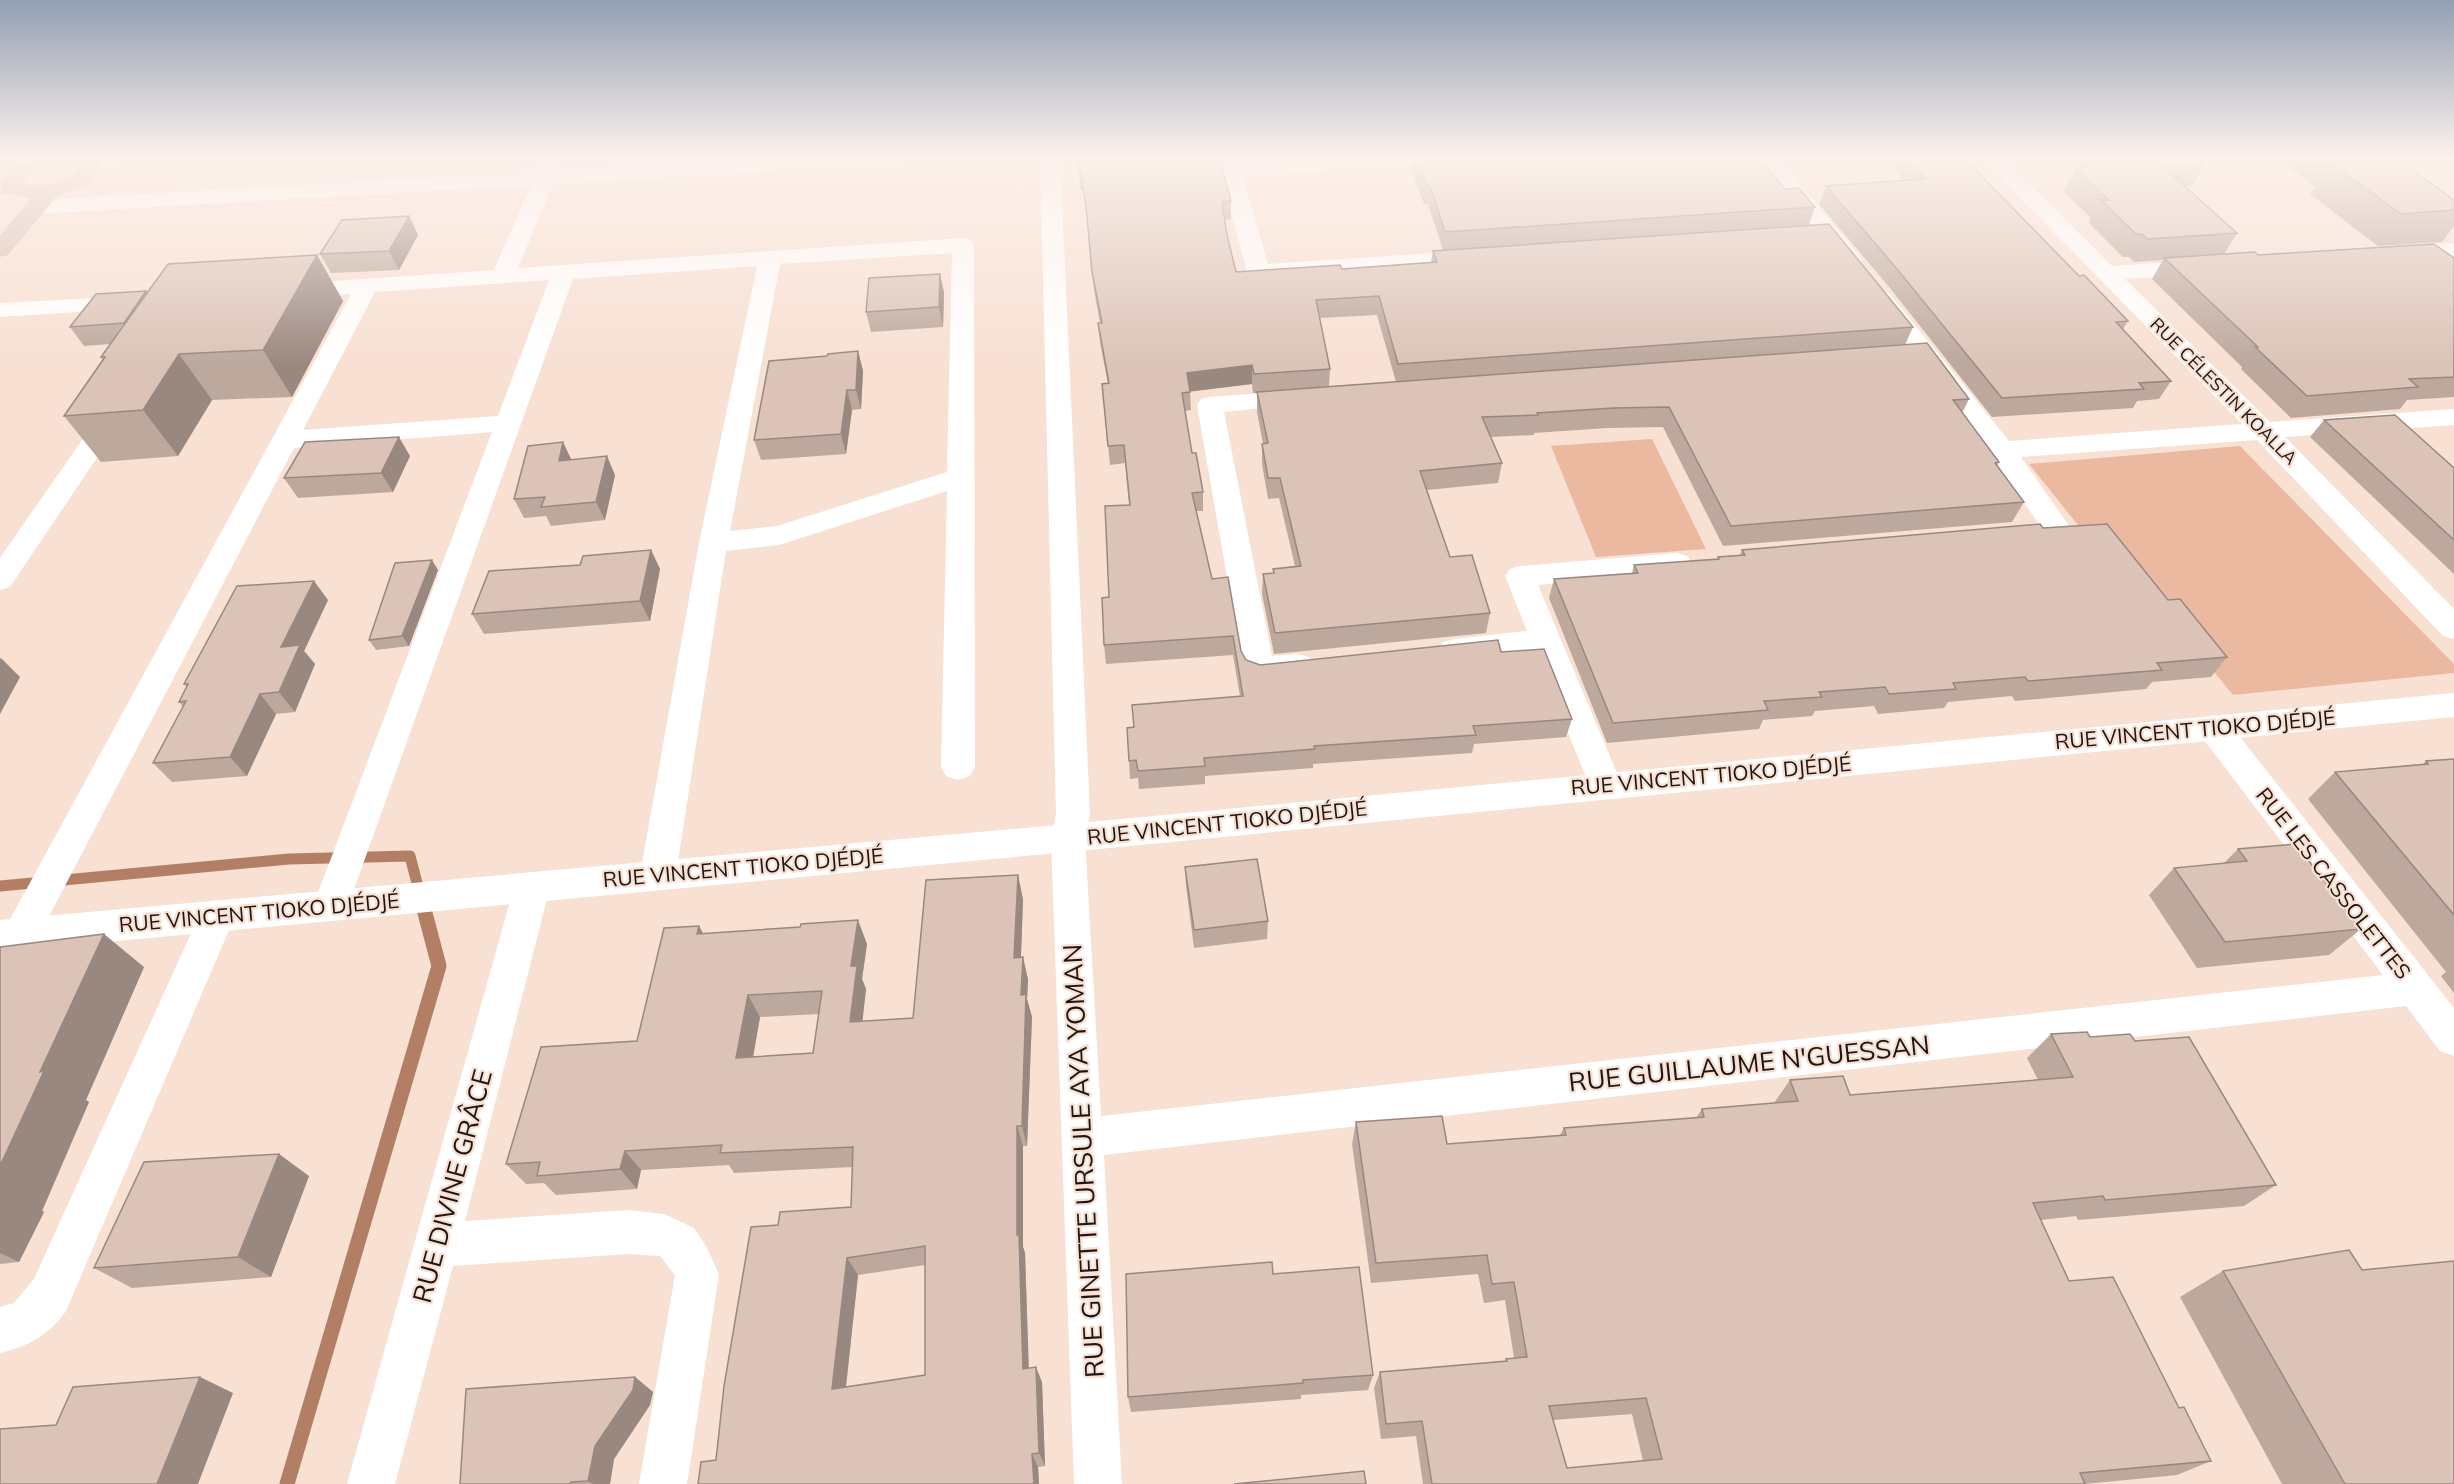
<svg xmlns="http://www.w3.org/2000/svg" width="2454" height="1484" font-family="Mulish,sans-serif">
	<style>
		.green { fill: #ebb9a0 }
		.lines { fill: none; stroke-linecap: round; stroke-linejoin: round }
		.stream-far1 { stroke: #b27f65; stroke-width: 11 }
		.stream { stroke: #b27f65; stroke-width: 15 }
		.minor { fill: #fff; fill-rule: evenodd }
		.tertiary { fill: #fff; fill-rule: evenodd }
		.secondary { fill: #d6bfb3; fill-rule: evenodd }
		.wall { fill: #bca89d; fill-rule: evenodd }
		.shaded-wall { fill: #998880 }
		.building { fill: #dbc3b7; stroke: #998880; stroke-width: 1.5; fill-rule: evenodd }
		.labels { text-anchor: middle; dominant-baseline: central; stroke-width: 4.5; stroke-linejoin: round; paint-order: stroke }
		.far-street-label { font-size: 18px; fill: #1e1612; stroke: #f8e0d3 }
		.street-label { font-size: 21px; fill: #1e1612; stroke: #f8e0d3 }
		.near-street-label { font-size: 26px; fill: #1e1612; stroke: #f8e0d3 }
	</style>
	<rect width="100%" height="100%" fill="#f8e0d3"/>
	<!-- green -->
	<path class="green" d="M1652,439L1706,549L1596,557L1551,446Z
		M2240,446L2454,664V673L2233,695L2105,539L2090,540L2029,464Z"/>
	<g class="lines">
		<!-- stream-far1 -->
		<path class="stream-far1" d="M0,886L289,859L410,856L425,914"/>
		<!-- stream -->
		<path class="stream" d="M287,1484L439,966L425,913"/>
		<!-- minor -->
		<path class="minor" d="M92,157H122C115,167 94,172 83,169L79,165L83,161Z
			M544,157H560L562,161L559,170L788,157H912L909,161L902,163L553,184L518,268L963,238L971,240L974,245L975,767L970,776L958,780L946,776L941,767L947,491L779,545L726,551L676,874L671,884L658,889L645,884L640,874L699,543L757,266L573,279L344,917L331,921L318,917L313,906L492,432L294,448L34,945L21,950L8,945L3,934L8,923L351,294L292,298L284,296L280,291L284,286L292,284L494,270L531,185L36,214L28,212L25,207L28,202L36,200L537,172ZM952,253L947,472L777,526L730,531L780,264ZM549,280L498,416L303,430L375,292Z
			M1040,157H1060L1090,814L1085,838L1101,1116L2383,975L2201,736L2197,727L2201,718L2213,715L2225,718L2454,1008V1056L2440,1051L2406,1006L1104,1155L1122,1484H1074L1051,838L1056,814Z
			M1341,157H1465L1462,161L1455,163L1243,176L1268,264L1478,250L1486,252L1489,257L1486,262L1259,279L1251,277L1247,272L1220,170L1224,166Z
			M1756,157H1777L1859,255L1862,260L1859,265L1851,267L1843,265Z
			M1980,157H2002L2112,266L2203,260L2211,262L2215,267L2211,272L2203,274L2125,279L2270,422L2454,409V425L2285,437L2454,609V639L2443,636L2257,440L2021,457L2072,530L2068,537C2050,542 2027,546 2009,541L2005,534L2009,527L2038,523L1992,456L1873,303L1869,298L1873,293L1881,291L1889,293L2009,441L2242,424Z
			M2454,243V257L2399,261L2391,259L2388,254L2391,249L2399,247Z
			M133,296L141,298L145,303L141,308L0,317V303Z
			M1302,390L1311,393L1315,398L1311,403L1224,412L1272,656L1298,654L1309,657L1314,665L1309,673C1290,679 1267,683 1248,677L1243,669L1197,405L1201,399L1210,397Z
			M116,402L125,404L129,410L10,587L0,590V558L107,404Z
			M1677,553L1687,556L1692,563L1687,570L1677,573L1538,585L1622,785L1617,794L1605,798L1593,794L1535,652L1454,661L1443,658L1438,650L1443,642L1454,639L1527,631L1505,576L1510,569L1520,566Z
			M532,872L545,876L550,887L465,1221L628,1210L664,1214L694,1228L706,1246L719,1274L687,1484H639L675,1275L660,1256L628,1254L453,1266L395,1484H347L514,887L519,876Z
			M217,900L230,905L235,916L66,1311C49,1335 29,1346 0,1353V1307L14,1303L34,1279L204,905Z"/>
		<!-- tertiary -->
		<path class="tertiary" d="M2454,693V717L1068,852L0,952V920L1068,824Z"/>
		<!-- secondary -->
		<path class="secondary" d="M36,157H95L101,165L94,178L87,185L57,196L8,255L0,257V236L31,198L2,193L0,181L13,166ZM69,164L79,166C71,186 38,187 20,184L35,171Z"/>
	</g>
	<!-- wall -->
	<path class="wall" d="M594,157H641L595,159Z
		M1078,157L1220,160L1231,201V219L1224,220L1227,235L1236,272L1342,269L1431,262L1433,251L1913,327L1905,345L1969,399L1962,413L1999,462L1997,466L2024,502L2012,522L1723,546L1663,427L1607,428L1534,433V435L1491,437L1502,463L1498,483L1427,490L1450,557L1490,613L1486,633L1274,654L1262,594L1263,574L1273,573V569L1295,566L1279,498L1268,499L1262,464V444H1263L1257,412V393H1253L1252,384L1190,391L1191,410L1185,411L1192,453L1203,492V511H1196L1212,579L1241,651L1246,660L1260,665L1501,652L1572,719L1566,737L1474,744L1472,753L1313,764V768L1205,776V784L1139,789L1138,778L1130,779L1129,761L1134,727L1240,696L1233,655L1106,664L1104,645L1109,597L1129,505L1125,463L1110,465L1102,384H1108L1100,342L1098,323H1100L1094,290L1088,224L1083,190H1080ZM1377,315L1396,382L1329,386L1330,369L1320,318Z
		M1412,157H1759L1785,189L1815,207L1809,225L1443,250L1428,204H1424L1411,168Z
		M1884,157H1964V158L2079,276L2128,321L2123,329L2171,381L2159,399L2137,401L2133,408L1992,417L1890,288L1819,204L1826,186L1904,180Z
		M2079,157H2198L2205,163L2192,186H2185L2237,233L2224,254L2454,258V397L2407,400L2400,409L2291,418L2241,369L2242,367L2152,279L2163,260L2134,262L2129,257H2123L2089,223L2091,218L2063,191L2075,169L2082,168L2076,163Z
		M2276,157H2409L2404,165L2454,200V226L2442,242L2378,246L2310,194L2315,187Z
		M409,216L418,235L399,270L331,273L320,254Z
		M317,255L343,301L292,397L212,400L178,456L101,462L64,416L103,360L101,357L110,344L84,346L70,327L146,291L148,293Z
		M940,274L944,293L943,327L871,332L866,312Z
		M858,351L863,371L861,409L852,410L846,454L761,460L754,440Z
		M2324,420L2454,468V574L2310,437Z
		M410,456L393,492L298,498L284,478Z
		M571,460L615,475L605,520L551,526L546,516L524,518L514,499Z
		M2043,528L2168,600L2227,657L2211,677L2152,682L2146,689L2015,701L2012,696L1948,702L1944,708L1878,714L1874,706L1815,711L1812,716L1763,720L1759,729L1607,743L1549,598L1554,579L1632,573L1634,565L1717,559L1718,557L1740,555L1742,550Z
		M651,550L660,569L650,621L484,634L472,614L580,565Z
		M438,570L409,646L376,650L369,640Z
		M328,600L304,651L315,664L295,712L276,714L247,776L172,782L153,763L184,707L179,702L187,687L184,684Z
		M2454,759V993L2441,976L2446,972L2308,799L2335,772L2423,764L2426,761Z
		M2238,849L2361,929L2329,955L2197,968L2149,895L2174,868L2224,863Z
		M1185,867L1268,921L1267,939L1194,948L1186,886Z
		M1023,899L1021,957H1023L1028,980L1027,999L1032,1017L1027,1146H1023V1247L1025,1253L1029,1368L1042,1382L1045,1466L1038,1467L1039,1484H698L716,1460L778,1225L851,1207L853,1167L734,1173L729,1165L641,1170L637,1189L556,1195L544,1183L526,1184L506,1164L637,1041L704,934L867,944L862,979L866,989L862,1021L913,1018ZM819,1014L813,1053L753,1057L760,1017ZM925,1265V1375L846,1387L858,1275Z
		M0,947L144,967L86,1100L89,1102L42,1211L44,1212L19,1262L0,1264Z
		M2051,1034L2135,1041L2276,1185L2244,1206L2078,1220L2076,1216L2041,1220L2069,1281L2179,1408L2211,1461L2177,1475L2085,1484H1423L1416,1436L1381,1439L1374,1388L1380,1372L1505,1361L1506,1359L1514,1358L1505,1300L1484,1303L1478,1274L1371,1283L1352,1144L1356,1122L1447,1144L1560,1135L1564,1128L1696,1118L1702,1109L1774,1103L1790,1080L1850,1095L2038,1080L2027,1058ZM1632,1414L1643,1461L1567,1468L1553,1420Z
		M309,1176L271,1277L132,1288L94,1268Z
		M2223,1271L2454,1484H2282L2180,1297Z
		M1273,1274L1373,1375L1368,1390L1301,1395V1399L1131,1412L1128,1397Z
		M635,1377L653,1392L650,1405L614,1459L610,1484H460Z"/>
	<!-- shaded-wall -->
	<path class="shaded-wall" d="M409,216L418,235L399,270L389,251Z
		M317,255L343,301L292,397L263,350Z
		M940,274L944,293L943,327L939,307Z
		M146,291L160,310L138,342L124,323Z
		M858,351L863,371L861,409L856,390Z
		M179,354L212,400L178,456L143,410Z
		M1252,365V384L1187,392V373Z
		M847,390L852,410L846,454L841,434Z
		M399,437L410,456L393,492L381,473Z
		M563,442L572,461H559Z
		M607,456L615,475L605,520L596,502Z
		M651,550L660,569L650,621L640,601Z
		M432,560L438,570L409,646L402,636Z
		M314,581L328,600L304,651L315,664L295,712L279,692L281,647Z
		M1,658L20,677L0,714V659Z
		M260,694L276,714L247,776L230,757Z
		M1018,875L1023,899L1020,981L1014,958Z
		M858,920L867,944L862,979L866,989L860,1044L850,1022L851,966Z
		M699,926L712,949L697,934Z
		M104,934L144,967L86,1100L89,1102L42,1211L44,1212L19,1262L0,1253V1166L40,1072Z
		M1023,957L1028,980L1027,999L1032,1017L1027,1146L1022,1126L1021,995Z
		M748,995L760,1017L749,1080L736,1058Z
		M1017,1126L1023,1146V1247L1025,1253L1029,1384L1023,1369L1017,1235Z
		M625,1151L641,1170L637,1189L620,1169Z
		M279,1154L309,1176L271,1277L238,1257Z
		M847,1258L858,1275L844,1404L832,1389Z
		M1036,1367L1042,1382L1045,1466L1039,1453Z
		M200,1377L233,1393L198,1484H157Z
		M635,1377L653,1392L650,1405L614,1459L610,1484H593L588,1481L595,1446Z
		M1032,1454L1038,1467L1039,1484H1034Z"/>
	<!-- building -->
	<path class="building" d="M1078,157H1219L1231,201L1222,202L1227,235L1236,272L1340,265L1342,269L1437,262L1433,251L1829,224L1913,327L1398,364L1379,296L1316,300L1330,369L1254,374L1252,365L1187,373L1190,392L1182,393L1192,453H1196L1203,492L1192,493L1212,579L1228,577L1241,651L1246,660L1260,665L1498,640L1501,652L1544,649L1572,719L1473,726L1476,735L1314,746L1315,749L1204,758L1205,766L1138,771L1136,760L1129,761L1127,728L1134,727L1132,705L1243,696L1233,636L1104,645L1102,598L1109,597L1105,506L1130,505L1124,445L1108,446L1102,384L1109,383L1098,323H1102L1092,272L1086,206L1081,172H1079Z
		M1416,157H1759L1785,189L1799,188L1815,207L1445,232L1430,186H1427Z
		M1907,157H1963L2079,276L2084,275L2128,321L2116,322L2171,381L2139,383L2144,389L2002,398L1897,269L1826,186L1925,179Z
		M2108,157H2198L2205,163L2162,166L2237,233L2147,239L2142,234H2136L2101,200H2109L2075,169L2089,167L2084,163L2113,161Z
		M2338,157H2394L2454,200V210L2401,214L2331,163L2344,162Z
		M409,216L389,251L320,254L342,220Z
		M2434,244L2454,258V377L2409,379L2418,387L2307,396L2255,347H2258L2164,258L2255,252L2258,255Z
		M317,255L263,350L179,354L143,410L64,416L105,357H101L168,264Z
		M940,274L939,307L866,312L869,278Z
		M146,291L124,323L70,327L96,294Z
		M1927,343L1969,399L1953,400L1999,462L1995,463L2024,502L1731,526L1669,407L1613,408L1537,413L1538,415L1482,417L1502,463L1420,471L1450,557L1472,555L1490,613L1275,633L1263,574L1274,573L1273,569L1301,566L1280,478H1268L1262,444L1268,443L1257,392Z
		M858,351L856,390H847L841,434L754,440L769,361L827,356L828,354Z
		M2395,415L2454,468V540L2324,420Z
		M399,437L381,473L284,478L305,442Z
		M563,442L559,461L607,456L596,502L541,507L545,497L514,499L528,446Z
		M2040,524L2043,528L2107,524L2168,600L2180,599L2227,657L2157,663L2162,670L2028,681L2025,677L1953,683L1956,689L1889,694L1885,687L1819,692L1822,697L1764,701L1768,710L1613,723L1554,579L1638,573L1634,565L1719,559L1718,557L1745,555L1742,550Z
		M651,550L640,601L472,614L489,571L580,565L583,556Z
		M432,560L402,636L369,640L395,563Z
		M314,581L281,647L300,645L279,692L260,694L230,757L153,763L186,701L179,702L188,684H184L237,586Z
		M2454,759V915L2335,772L2428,764L2426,761Z
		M2296,844L2361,929L2225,942L2174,868L2247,861L2238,849Z
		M1257,859L1268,921L1194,930L1185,867Z
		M1018,875L1014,958L1023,957L1021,995L1026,994L1022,1126H1017V1235H1019L1023,1369L1036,1367L1039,1453L1032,1454L1034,1484H698L701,1462L716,1460L724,1386L751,1227L778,1225L780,1212L851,1207L853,1147L720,1153L722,1145L625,1151L620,1169L537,1176L540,1162L506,1164L541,1047L637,1041L664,928L699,926L697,934L800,927L801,924L858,920L851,966H857L850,1022L913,1018L926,880ZM822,991L813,1053L736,1058L748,995ZM925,1246V1375L832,1389L847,1258Z
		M104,934L40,1072L44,1071L0,1166V947Z
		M2087,1032L2090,1037L2130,1034L2135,1041L2189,1037L2276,1185L2105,1200L2103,1196L2033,1203L2069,1281L2113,1277L2179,1408L2184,1407L2211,1461L2080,1473L2085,1484H1432L1422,1421L1386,1424L1380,1372L1507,1361L1506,1359L1527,1357L1514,1282L1492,1284L1487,1255L1376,1263L1356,1122L1442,1116L1447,1144L1566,1135L1564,1128L1704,1117L1702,1109L1798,1101L1790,1080L1843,1076L1850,1095L2073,1077L2051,1034ZM1646,1398L1662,1459L1567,1468L1549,1406Z
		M279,1154L238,1257L94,1268L144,1162Z
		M2349,1250L2362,1270L2454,1261V1484H2345L2223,1271Z
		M1272,1262L1273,1274L1359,1267L1373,1375L1303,1380V1383L1128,1397L1126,1274Z
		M200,1377L157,1484H0V1429L56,1425L73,1387Z
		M635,1377L633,1390L595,1446L588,1481L571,1482L570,1484H460L466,1389Z
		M1364,1471L1366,1484H1234Z"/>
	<!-- sky -->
	<linearGradient id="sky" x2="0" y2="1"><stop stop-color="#929fb4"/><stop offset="0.43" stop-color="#fcf1eb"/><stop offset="1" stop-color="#fcf1eb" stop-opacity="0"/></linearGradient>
	<rect width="2454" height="365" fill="url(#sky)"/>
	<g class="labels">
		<!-- far-street labels -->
		<g class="far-street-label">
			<text transform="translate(2224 391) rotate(45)">RUE CÉLESTIN KOALLA</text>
		</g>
		<!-- street labels -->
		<g class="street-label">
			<text transform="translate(2195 729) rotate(-5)">RUE VINCENT TIOKO DJÉDJÉ</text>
			<text transform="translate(1711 775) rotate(-5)">RUE VINCENT TIOKO DJÉDJÉ</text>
			<text transform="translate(1227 822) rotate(-6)">RUE VINCENT TIOKO DJÉDJÉ</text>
			<text transform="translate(743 867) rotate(-5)">RUE VINCENT TIOKO DJÉDJÉ</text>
			<text transform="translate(2334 883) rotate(52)">RUE LES CASSOLETTES</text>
			<text transform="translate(259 912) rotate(-5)">RUE VINCENT TIOKO DJÉDJÉ</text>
		</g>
		<!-- near-street labels -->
		<g class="near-street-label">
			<text transform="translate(1749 1063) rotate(-6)">RUE GUILLAUME N'GUESSAN</text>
			<text transform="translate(1083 1161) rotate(-93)">RUE GINETTE URSULE AYA YOMAN</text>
			<text transform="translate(452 1186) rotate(-75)">RUE DIVINE GRÂCE</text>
		</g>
	</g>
</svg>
